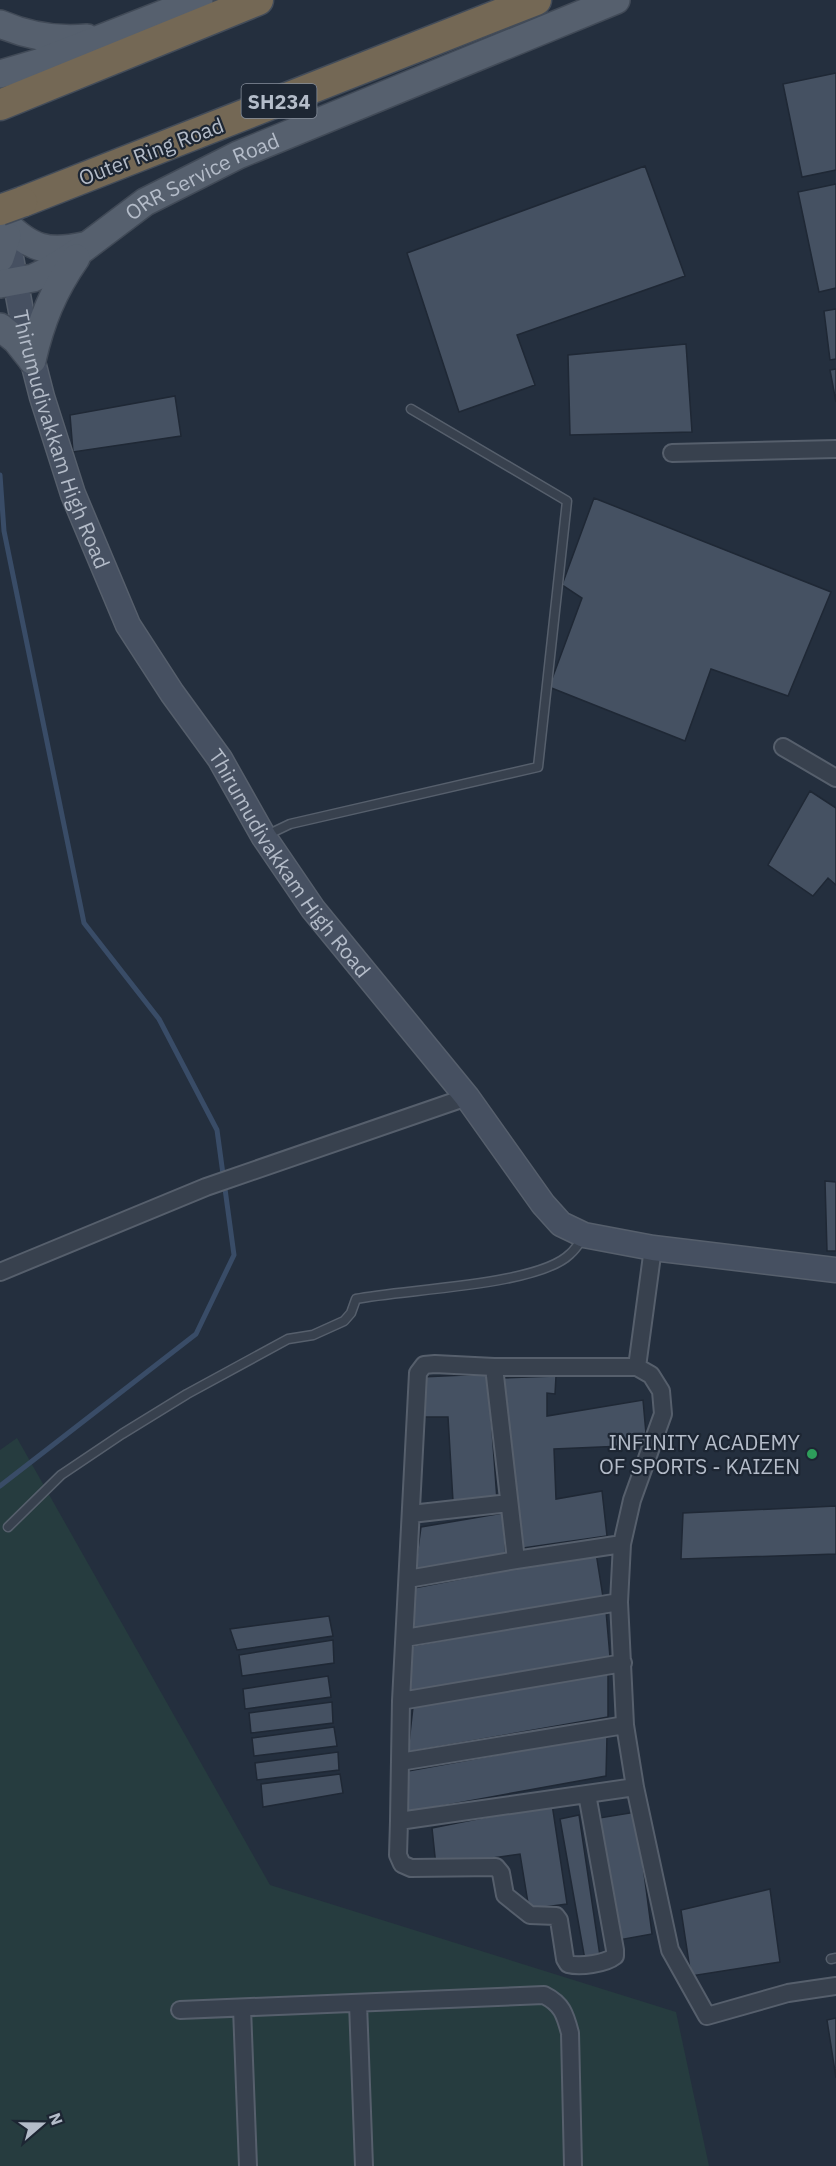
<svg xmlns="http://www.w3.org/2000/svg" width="836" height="2166" font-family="'IBM Plex Sans',sans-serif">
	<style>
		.green { fill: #263c3f }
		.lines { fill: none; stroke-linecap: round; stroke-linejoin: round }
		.stream { stroke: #394c67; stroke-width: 5 }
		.building { fill: #455162; stroke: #1f2835; stroke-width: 1.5 }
		.service-casing { stroke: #565f6c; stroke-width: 11 }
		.minor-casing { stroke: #565f6c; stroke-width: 20 }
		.secondary-casing { stroke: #565f6c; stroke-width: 27 }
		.primary-casing { stroke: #414a57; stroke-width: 30 }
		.motorway-casing { stroke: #434c59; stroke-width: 33 }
		.service { stroke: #38414e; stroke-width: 8 }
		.minor { stroke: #38414e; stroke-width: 16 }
		.secondary { stroke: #465061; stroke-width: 24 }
		.primary { stroke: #56606e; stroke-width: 27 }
		.motorway { stroke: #746855; stroke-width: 30 }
		.motorway-bridge-casing { stroke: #434c59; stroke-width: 33; stroke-linecap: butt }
		.motorway-bridge { stroke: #746855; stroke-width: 30 }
		.leisure-dot { fill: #2e9e5b; stroke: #1d2633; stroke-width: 2 }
		.labels { text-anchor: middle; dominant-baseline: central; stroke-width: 4.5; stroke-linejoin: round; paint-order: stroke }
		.shield { fill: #1d2633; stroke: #878f9c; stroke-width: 1.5 }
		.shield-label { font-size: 20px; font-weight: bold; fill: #b4bcc9 }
		.street-label { font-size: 21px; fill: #b4bcc9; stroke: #1d2633 }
		.poi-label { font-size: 21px; fill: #b4bcc9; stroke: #1d2633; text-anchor: end }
	</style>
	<rect width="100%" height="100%" fill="#242f3e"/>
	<!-- green -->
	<path class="green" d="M17,1438L270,1885L676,2012L709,2166H0V1450Z"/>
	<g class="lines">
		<!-- stream -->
		<path class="stream" d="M0,475L4,531L84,923L159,1019L217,1130L234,1255L196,1334L0,1486"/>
	</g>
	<!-- building -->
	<path class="building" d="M836,73V170L802,177L783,84Z
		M645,166L685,276L517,335L535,385L459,412L407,253Z
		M836,184V288L819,292L798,192Z
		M836,309V359L830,360L824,311Z
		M686,344L692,432L570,435L568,355Z
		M836,369V402L830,370Z
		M175,396L181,436L73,452L70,415Z
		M594,498L831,592L788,696L711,669L685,741L549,687L582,598L562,585Z
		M810,791L836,808V885L828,878L813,896L768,865Z
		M825,1181L836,1182V1251H827Z
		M488,1374L497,1500L453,1501L448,1417H422L421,1377Z
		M556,1376L555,1394L547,1393V1416L643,1400L647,1445L554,1449L556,1499L602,1491L607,1536L523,1548L501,1378Z
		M836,1506V1554L681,1559L683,1513Z
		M503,1513L506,1557L415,1571L421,1527Z
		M596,1553L603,1597L414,1631V1588Z
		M606,1611L610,1657L408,1692L412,1646Z
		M329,1616L333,1636L237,1650L230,1629Z
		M333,1640L334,1663L242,1676L239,1655Z
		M608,1671V1717L408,1752L413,1707Z
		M328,1676L331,1697L245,1709L243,1689Z
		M332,1702L333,1723L251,1733L249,1713Z
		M334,1727L337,1746L254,1756L252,1738Z
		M607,1735L606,1776L403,1813L408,1771Z
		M338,1752L339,1770L257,1780L255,1763Z
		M340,1774L343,1793L263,1807L261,1784Z
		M552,1804L567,1904L529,1909L520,1854L436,1866L432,1828Z
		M636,1812L652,1934L619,1940L599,1818Z
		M579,1815L600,1956L585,1960L560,1819Z
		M770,1889L780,1962L691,1976L681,1910Z
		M836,2018V2078L827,2020Z"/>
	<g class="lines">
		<!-- service casing -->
		<g class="service-casing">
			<path id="service" d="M267,835L290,824L538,767L567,501L411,409
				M8,1527L61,1475L122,1434L187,1394L288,1339L313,1335L344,1321L351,1313L356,1299C404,1289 538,1286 570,1254C576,1249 580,1242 584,1236
				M831,1959L836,1958"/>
		</g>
		<!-- minor casing -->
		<g class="minor-casing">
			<path id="minor" d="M672,453L836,449
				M783,747L836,778
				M0,1272L206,1187L467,1097
				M494,1367L516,1560
				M637,1367L653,1248
				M411,1514L509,1503
				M408,1579L516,1560L622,1544
				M405,1638L619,1602
				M401,1701L623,1663
				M400,1762L625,1725
				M635,1787L399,1821L401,1701L418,1373L424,1365L435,1364L494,1367H637L651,1375L661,1391L663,1414L632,1500L622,1544L619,1602L625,1725L635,1787L670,1950L707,2016L788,1993L836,1986
				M399,1821L398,1855L402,1864L411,1868L496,1867L501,1873L505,1895L530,1915L556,1916L559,1920L565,1959L568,1964C580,1967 605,1964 615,1956V1950L587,1794
				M358,2003L364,2166
				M242,2008L248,2166
				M180,2010L544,1995C562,2004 565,2014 570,2033L573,2166"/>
		</g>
		<!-- secondary casing -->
		<g class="secondary-casing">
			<g id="secondary">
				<path id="s1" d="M6,231L24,327L42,397L73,494L128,625L172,693L220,759L264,837L313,909L467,1097L543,1204L561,1224L584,1235L653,1248L836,1270"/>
			</g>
		</g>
		<!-- primary casing -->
		<g class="primary-casing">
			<g id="primary">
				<path d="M0,24C28,36 56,41 87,38"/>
				<path d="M0,74L38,63L199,0"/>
				<path d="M4,222C31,249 48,254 84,246"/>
				<path d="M0,258L7,236"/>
				<path id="s2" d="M0,284L33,278L48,271L80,251L145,202L238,155L616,0"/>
				<path d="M0,327L16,340L32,360"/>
				<path d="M32,360C41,321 53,291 76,258"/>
			</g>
		</g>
		<!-- motorway casing -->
		<g class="motorway-casing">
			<path id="motorway" d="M0,105L258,0
				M22,202L536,0"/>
		</g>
		<!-- service -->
		<use href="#service" class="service"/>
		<!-- minor -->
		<use href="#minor" class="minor"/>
		<!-- secondary -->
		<use href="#secondary" class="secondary"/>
		<!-- primary -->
		<use href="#primary" class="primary"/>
		<!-- motorway -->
		<use href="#motorway" class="motorway"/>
		<!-- motorway-bridge casing -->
		<g class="motorway-bridge-casing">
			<path id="motorway-bridge" d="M0,210L22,202"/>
		</g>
		<!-- motorway-bridge -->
		<use href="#motorway-bridge" class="motorway-bridge"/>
	</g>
	<!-- markers -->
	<circle class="leisure-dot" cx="812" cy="1454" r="6"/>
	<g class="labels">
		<!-- shield labels -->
		<rect class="shield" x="241.5" y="84" width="75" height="34" rx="4.5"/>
		<g class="shield-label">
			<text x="279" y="101">SH234</text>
		</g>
		<!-- street labels -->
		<g class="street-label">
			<text transform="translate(151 151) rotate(-21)">Outer Ring Road</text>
			<text stroke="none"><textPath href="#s2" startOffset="232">ORR Service Road</textPath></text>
			<text stroke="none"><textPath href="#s1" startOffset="216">Thirumudivakkam High Road</textPath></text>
			<text stroke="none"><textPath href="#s1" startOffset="702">Thirumudivakkam High Road</textPath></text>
		</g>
		<!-- poi labels -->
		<g class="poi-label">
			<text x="800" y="1442">INFINITY ACADEMY<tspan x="800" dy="24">OF SPORTS - KAIZEN</tspan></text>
		</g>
	</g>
	<!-- north arrow -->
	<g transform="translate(42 2124) rotate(70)" stroke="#1d2633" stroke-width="4.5" paint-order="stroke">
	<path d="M0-4.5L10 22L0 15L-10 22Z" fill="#b4bcc9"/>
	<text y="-9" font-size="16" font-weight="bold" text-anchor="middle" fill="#b4bcc9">N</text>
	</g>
</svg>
